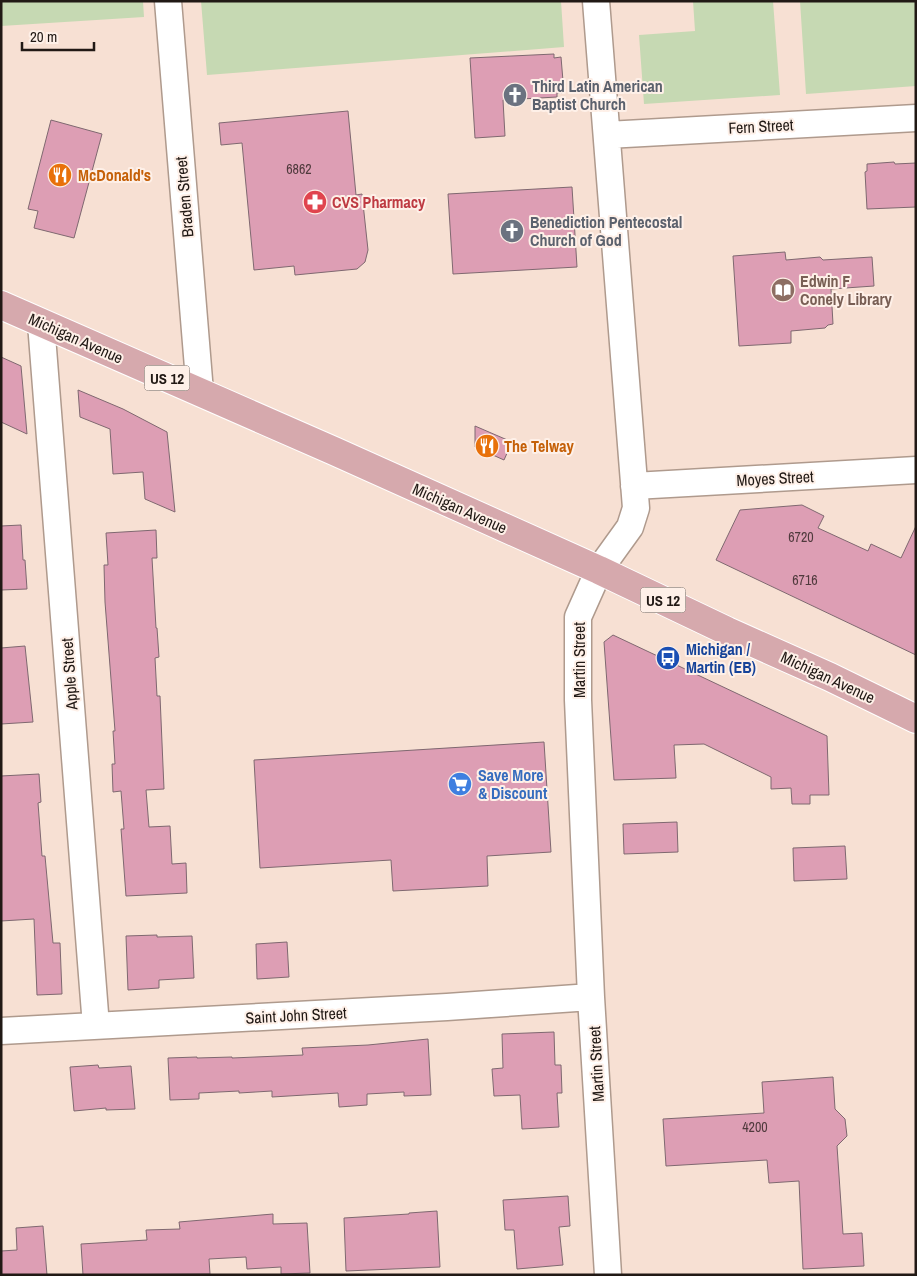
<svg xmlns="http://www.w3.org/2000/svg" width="917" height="1276" font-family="'Archivo Narrow',sans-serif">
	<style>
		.green { fill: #c6d9b3 }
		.building { fill: #dd9eb4; stroke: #7f6870 }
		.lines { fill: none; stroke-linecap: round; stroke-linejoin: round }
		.minor-casing { stroke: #af9a8d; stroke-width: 29 }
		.primary-casing { stroke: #fff; stroke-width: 30 }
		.minor { stroke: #fff; stroke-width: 26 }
		.primary { stroke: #d6a9ad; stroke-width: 28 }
		.labels { text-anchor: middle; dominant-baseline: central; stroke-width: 4; stroke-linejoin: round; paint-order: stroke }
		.number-label { font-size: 14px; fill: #503a3d }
		.shield { fill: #fef0e8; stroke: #635a54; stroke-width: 1 }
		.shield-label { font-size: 15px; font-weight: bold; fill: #211915 }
		.worship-label { font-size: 16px; font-weight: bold; fill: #5b616d; stroke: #fef0e8; text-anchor: start }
		.street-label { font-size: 16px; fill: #211915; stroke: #fef0e8 }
		.food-label { font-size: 16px; font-weight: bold; fill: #c56008; stroke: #fef0e8; text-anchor: start }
		.health-label { font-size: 16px; font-weight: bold; fill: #be3a42; stroke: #fef0e8; text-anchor: start }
		.education-label { font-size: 16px; font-weight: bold; fill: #785e54; stroke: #fef0e8; text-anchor: start }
		.transit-label { font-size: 16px; font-weight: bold; fill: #164399; stroke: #fef0e8; text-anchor: start }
		.shop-label { font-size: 16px; font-weight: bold; fill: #366cbe; stroke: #fef0e8; text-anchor: start }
	</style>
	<rect width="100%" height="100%" fill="#f7e0d3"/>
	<!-- green -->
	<path class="green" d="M1,1H143L144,17L1,26Z
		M201,1H561L564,47L207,75Z
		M693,1H773L780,95L644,104L639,35L695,31Z
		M800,1H915L916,86L806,94Z"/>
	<!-- building -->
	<path class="building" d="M554,54V58L561,57L564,93H557V97L503,100L505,136L475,138L470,58Z
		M348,111L356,195L362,194L368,250L365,262L357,269L295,275L294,266L254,270L242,143L221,145L219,123Z
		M51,120L102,134L74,238L34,228L38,211L28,209Z
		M894,162L895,164L916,163V207L867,209L865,172L867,171V164Z
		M572,187L577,267L453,274L448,194Z
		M785,252L786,260L820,257L823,260L872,257L874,286L831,289L833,324L828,325L825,328L791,331V343L739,346L733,256Z
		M1,357L21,366L27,434L1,422Z
		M78,390L123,409L167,432L175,512L145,499L143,472L113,474L110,429L80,417Z
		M475,426L512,442L504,460L475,447Z
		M802,505L824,516L818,528L868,551L871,544L901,558L916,526V655L716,560L740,510Z
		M21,525L23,560H25L27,589L1,590V526Z
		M156,530L157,558H152L156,628H157L159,657L155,658L157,696H160L164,789L146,790L149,827L170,826L172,864L186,863L187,893L126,896L121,829H124L121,791L113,792L112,764H115L113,731H115L105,602L104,565H108L106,533Z
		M613,635L827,736L829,795H810V804H792L791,788L771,789V777L704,744L674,745L676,778L614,780L604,642Z
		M25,646L33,722L1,724V648Z
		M544,742L551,852L487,856L488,886L393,891L391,860L260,868L254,760Z
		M39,774L41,802L38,803L42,856H45L53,943H60L62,994L37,995L34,919L1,921V776Z
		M677,822L678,852L624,854L623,824Z
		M845,846L847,879L794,881L793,848Z
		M157,935V937L192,936L194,978L159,980V988L128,990L126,936Z
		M287,942L289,977L257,979L256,944Z
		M554,1032L555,1065H561L562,1093H557L559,1127L522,1129L520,1095L494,1096L492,1069L503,1068L502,1034Z
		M428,1039L431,1095L404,1096V1092L367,1094V1105L339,1107L338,1093L272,1097V1091L239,1093V1091L199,1093V1099L170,1100L168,1058L197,1057V1058L232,1057V1058L303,1055L302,1048L368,1045Z
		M98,1065L99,1068L131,1066L135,1109L106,1110V1108L74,1111L70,1067Z
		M833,1077L835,1109L845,1119L847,1136L837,1146L843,1234L862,1233L864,1266L803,1269L799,1181L769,1183L767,1160L666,1166L663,1119L764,1113L762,1082Z
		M568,1196L570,1226L559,1227L563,1265L517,1269L514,1230H505L503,1200Z
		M437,1211L440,1267L346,1271L344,1218L409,1214V1213Z
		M273,1214V1224L307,1223L310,1273L281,1274V1267L247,1269L246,1257L209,1259L210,1274L83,1275L81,1244L147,1240L146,1230L180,1229L179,1222Z
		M43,1226L47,1275H1V1251L17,1250L16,1228Z"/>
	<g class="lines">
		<!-- minor casing -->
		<g class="minor-casing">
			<path id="minor" d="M168,1L200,392
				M596,1L636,508L630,527L599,570L578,617V700L591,997L608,1275
				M607,135L916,118
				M41,323L96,1026
				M634,486L916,470
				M1,1031L447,1007L591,997"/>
		</g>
		<!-- primary casing -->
		<g class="primary-casing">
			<path id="primary" d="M1,305L334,451L599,570L727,631L830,677L916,719"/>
		</g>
		<!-- minor -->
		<use href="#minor" class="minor"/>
		<!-- primary -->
		<use href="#primary" class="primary"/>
	</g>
	<!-- icons -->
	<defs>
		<g id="church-disc" transform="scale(1.25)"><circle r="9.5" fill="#6b7280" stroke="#fef0e8"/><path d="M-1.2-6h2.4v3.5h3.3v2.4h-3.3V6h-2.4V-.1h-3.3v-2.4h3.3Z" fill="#fff"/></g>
		<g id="restaurant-disc" transform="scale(1.25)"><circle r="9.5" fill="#e8710a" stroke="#fef0e8"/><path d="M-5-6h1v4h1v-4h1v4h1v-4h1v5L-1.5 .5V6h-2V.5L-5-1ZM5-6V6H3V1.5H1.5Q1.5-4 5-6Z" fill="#fff"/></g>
		<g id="pharmacy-disc" transform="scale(1.25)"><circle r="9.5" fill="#e0444e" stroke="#fef0e8"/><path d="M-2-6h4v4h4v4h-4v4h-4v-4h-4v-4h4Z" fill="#fff"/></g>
		<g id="library-disc" transform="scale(1.25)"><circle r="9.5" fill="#8d6e63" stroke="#fef0e8"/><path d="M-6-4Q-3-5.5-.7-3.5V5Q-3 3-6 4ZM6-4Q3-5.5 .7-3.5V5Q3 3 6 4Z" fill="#fff"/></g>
		<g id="bus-disc" transform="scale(1.25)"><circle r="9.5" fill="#1a4fb4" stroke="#fef0e8"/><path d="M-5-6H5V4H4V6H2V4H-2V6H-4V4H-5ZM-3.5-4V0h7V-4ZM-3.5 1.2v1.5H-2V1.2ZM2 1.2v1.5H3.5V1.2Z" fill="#fff"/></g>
		<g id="supermarket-disc" transform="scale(1.25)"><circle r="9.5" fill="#3f7fe0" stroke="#fef0e8"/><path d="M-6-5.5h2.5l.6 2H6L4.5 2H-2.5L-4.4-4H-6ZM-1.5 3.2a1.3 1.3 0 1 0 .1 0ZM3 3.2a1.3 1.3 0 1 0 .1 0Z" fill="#fff"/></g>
	</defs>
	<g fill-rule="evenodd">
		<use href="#church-disc" x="515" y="95"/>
		<use href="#restaurant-disc" x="60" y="175"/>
		<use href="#pharmacy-disc" x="315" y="202"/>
		<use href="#church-disc" x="512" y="231"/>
		<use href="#library-disc" x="783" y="290"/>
		<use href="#restaurant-disc" x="487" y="446"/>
		<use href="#bus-disc" x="668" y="658"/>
		<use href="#supermarket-disc" x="460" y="784"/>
	</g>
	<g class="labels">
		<!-- number labels -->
		<g class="number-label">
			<text x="299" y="169">6862</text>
			<text x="801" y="537">6720</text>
			<text x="805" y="580">6716</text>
			<text x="755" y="1127">4200</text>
		</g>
		<!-- shield labels -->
		<g class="shield">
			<rect x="144.5" y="365.5" width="45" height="25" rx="4"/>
			<rect x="640.5" y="587.5" width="45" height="25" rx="4"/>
		</g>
		<g class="shield-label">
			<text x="167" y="378">US 12</text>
			<text x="663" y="600">US 12</text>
		</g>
		<!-- worship labels -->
		<g class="worship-label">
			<text x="532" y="86">Third Latin American<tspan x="532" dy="18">Baptist Church</tspan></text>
			<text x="530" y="222">Benediction Pentecostal<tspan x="530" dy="18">Church of God</tspan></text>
		</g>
		<!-- street labels -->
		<g class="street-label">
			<text transform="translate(761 126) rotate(-3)">Fern Street</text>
			<text transform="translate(184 197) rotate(-95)">Braden Street</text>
			<text transform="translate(76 338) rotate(24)">Michigan Avenue</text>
			<text transform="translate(775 478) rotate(-3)">Moyes Street</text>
			<text transform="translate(460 508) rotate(24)">Michigan Avenue</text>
			<text transform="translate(579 660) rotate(-90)">Martin Street</text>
			<text transform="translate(69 674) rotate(-94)">Apple Street</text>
			<text transform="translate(828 677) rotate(25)">Michigan Avenue</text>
			<text transform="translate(296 1015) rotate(-3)">Saint John Street</text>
			<text transform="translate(596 1064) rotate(-93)">Martin Street</text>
		</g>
		<!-- food labels -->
		<g class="food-label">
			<text x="78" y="175">McDonald's</text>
			<text x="504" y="446">The Telway</text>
		</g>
		<!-- health labels -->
		<g class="health-label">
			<text x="332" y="202">CVS Pharmacy</text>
		</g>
		<!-- education labels -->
		<g class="education-label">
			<text x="800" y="281">Edwin F<tspan x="800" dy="18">Conely Library</tspan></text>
		</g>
		<!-- transit labels -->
		<g class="transit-label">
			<text x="686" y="649">Michigan /<tspan x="686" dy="18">Martin (EB)</tspan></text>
		</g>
		<!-- shop labels -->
		<g class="shop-label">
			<text x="478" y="775">Save More<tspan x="478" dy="18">&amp; Discount</tspan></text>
		</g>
	</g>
	<!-- border -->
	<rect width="917" height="1276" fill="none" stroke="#211915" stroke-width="5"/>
	<!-- scale -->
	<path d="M22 42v8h72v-8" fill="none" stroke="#211915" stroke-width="2.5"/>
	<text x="30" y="42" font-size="15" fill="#211915" stroke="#fef0e8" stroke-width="4" paint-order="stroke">20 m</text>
</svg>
